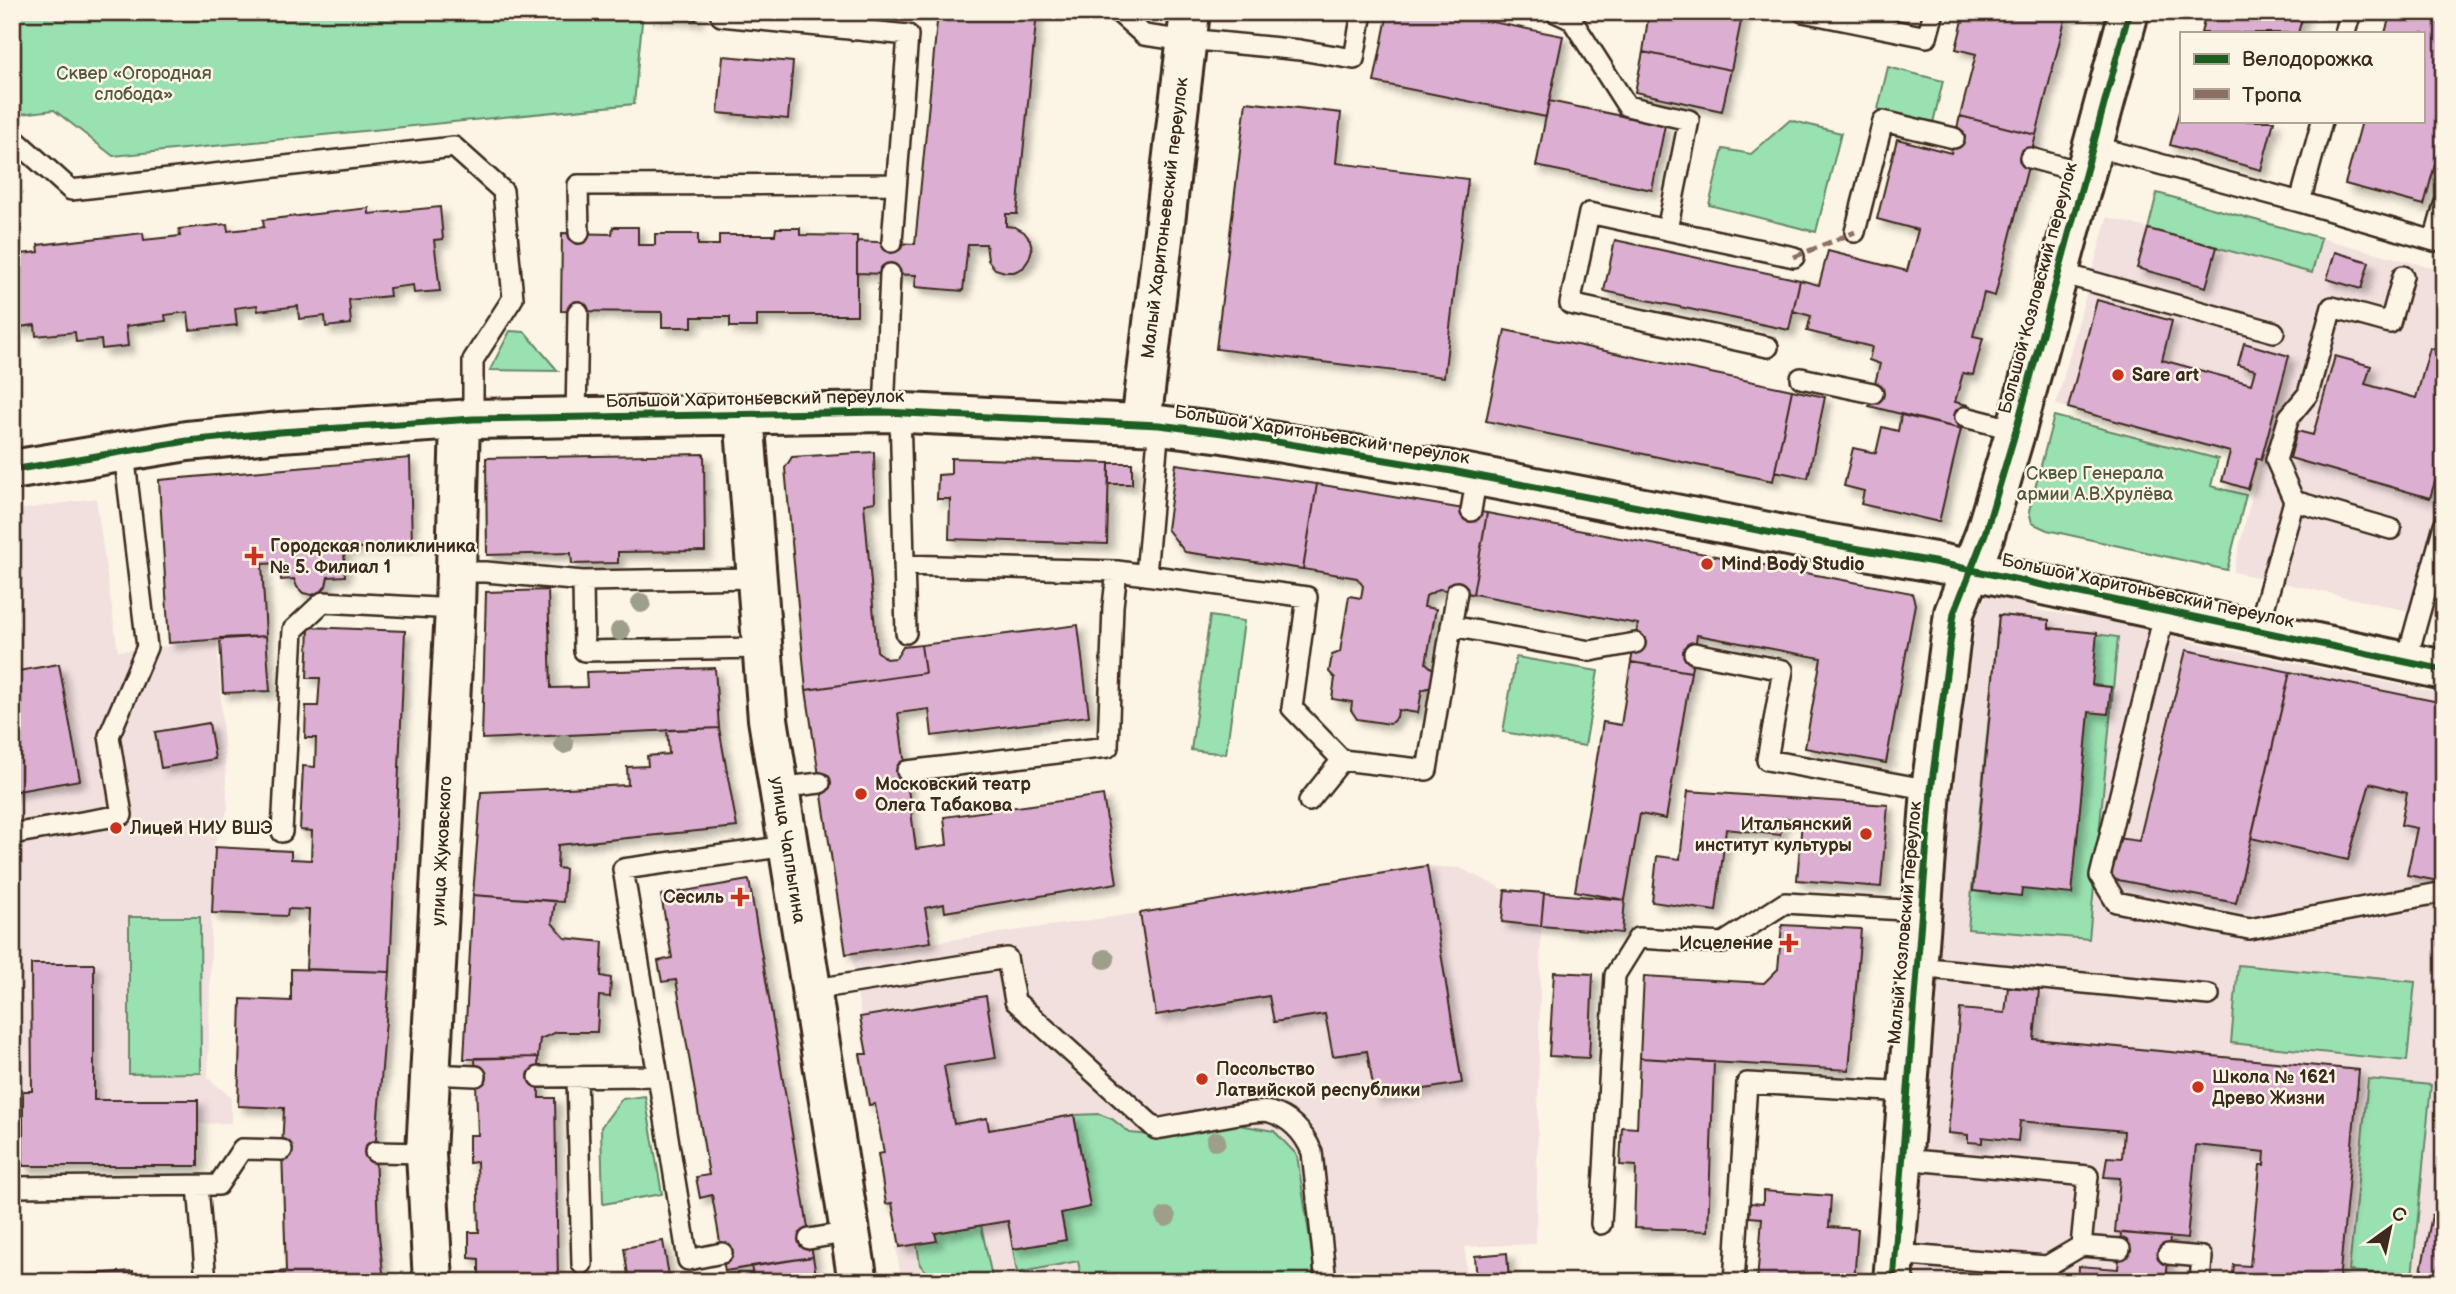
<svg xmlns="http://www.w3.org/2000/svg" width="2456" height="1294" font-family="'Balsamiq Sans',sans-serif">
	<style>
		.built { fill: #f2e0df }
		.green { fill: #99e1b0; stroke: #6a8667; stroke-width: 2 }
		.building { fill: #dcaed1; stroke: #3b2a1e; stroke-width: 2; filter: url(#shadow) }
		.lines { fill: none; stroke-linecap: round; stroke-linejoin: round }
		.lane-casing { stroke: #3b2a1e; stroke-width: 24 }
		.street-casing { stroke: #3b2a1e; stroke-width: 44 }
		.lane { stroke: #fcf5e5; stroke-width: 19 }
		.street { stroke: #fcf5e5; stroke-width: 38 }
		.quiet { stroke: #8d6e63; stroke-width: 5; stroke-dasharray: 10 5; stroke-linecap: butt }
		.cycleway-casing { stroke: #fcf5e5; stroke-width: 11 }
		.cycleway { stroke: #1b5e20; stroke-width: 7 }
		.tree { fill: #9e9f8b }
		.poi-dot { fill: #c8321e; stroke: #fcf5e5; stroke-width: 2.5 }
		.labels { text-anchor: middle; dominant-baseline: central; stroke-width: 5; stroke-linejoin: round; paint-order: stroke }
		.park-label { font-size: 18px; fill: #525842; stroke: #fcf5e5 }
		.street-label { font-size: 18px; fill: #3b2a1e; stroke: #fcf5e5 }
		.poi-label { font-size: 18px; font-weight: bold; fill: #3b2a1e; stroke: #fcf5e5; text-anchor: start }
	</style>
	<defs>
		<filter id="shadow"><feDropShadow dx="6" dy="6" stdDeviation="3.5" flood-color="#0004"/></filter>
	</defs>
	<rect width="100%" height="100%" fill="#fcf5e5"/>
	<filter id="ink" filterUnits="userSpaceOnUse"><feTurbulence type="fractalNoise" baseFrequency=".0143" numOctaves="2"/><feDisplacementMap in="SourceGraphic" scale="14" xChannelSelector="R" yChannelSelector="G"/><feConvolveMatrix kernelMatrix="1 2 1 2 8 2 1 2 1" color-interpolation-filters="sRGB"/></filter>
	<g filter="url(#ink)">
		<!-- built -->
		<path class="built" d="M2107,217L2312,273L2321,238L2444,271V619L2233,572L2261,460L2256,459L2248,489L2222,481L2230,451L2056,405Z
			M96,498L118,651L217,641L228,809L213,848L208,1078L231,1097V1123L198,1124V1166H23L12,1155V511Z
			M1994,592L2026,596L2037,610L2082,617L2099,612L2179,629L2189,641L2444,694V1282H1913L1939,945L1956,769L1977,615L1985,598Z
			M1427,866L1460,868L1505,890L1502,922L1541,926L1536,1244L1465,1247L1467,1282H902L896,1248L900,1246L892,1204H886L878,1154L884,1152L876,1105H869L860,1054L867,1053L851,954L1140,913Z"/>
		<!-- green -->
		<path class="green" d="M12,12H643L634,104L113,156L54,110L12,115Z
			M1888,67L1943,81L1933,123L1878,109Z
			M1790,120L1841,133L1816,232L1709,205L1723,149L1751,154Z
			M2157,193L2321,238L2312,273L2148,229Z
			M510,331L525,332L558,371L490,370Z
			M2054,416L2218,459L2211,486L2246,495L2227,570L2047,530L2032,523L2029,511Z
			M1999,615L2049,620V628L2118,637L2089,939L1968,929Z
			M1210,616L1244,621L1226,754L1191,750Z
			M1516,657L1598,671L1585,746L1503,732Z
			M129,917H200L201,1073L129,1074Z
			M2238,965L2415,982L2407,1061L2231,1043Z
			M2368,1079L2431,1085L2412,1277L2349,1271Z
			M645,1096L662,1194L603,1204L601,1127L622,1099Z
			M1099,1114L1112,1119L1130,1133L1163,1136L1233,1124L1274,1131L1297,1155L1313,1260V1282H1082L1078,1261L1017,1273L1013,1249L1065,1240L1061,1213L1089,1207L1074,1115Z
			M981,1225L993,1282H937L920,1265L917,1244L936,1241L935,1233Z"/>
		<!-- building -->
		<path class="building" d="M649,12H697L696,20L649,15Z
			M938,12H1037L1017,214H1006V226L1015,227L1024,232L1030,240L1032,249L1029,259L1023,268L1014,272H1005L995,269L988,260L986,244H968L963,291L915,287L916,275L857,273V241L915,244Z
			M1388,12H1444L1459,15V12H1488L1487,21L1563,36L1546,117L1374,82Z
			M1649,12H1743L1731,70L1643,52Z
			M1965,12H2067L2036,135L1960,116L1976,54L1956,49Z
			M2206,12H2304L2298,33H2201Z
			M2391,12H2444V131L2424,205L2345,184L2362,121H2423V33H2385Z
			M1643,52L1731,70L1722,111L1635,92Z
			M723,56L793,62L788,119L718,113Z
			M1549,101L1665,125L1652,190L1536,166Z
			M1246,102L1341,113L1336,163L1468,179L1444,377L1216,349Z
			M2181,105V121H2274L2261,170L2170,145Z
			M1960,116L2036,135L1995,296L1984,293L1973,336L1983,338L1973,375L1963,373L1955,402L1968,405L1961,429L1869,406L1880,364L1869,360L1872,347L1807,331L1811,316L1793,311L1800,280L1819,285L1828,251L1907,271L1918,230L1877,219L1897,139L1951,153Z
			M440,207L443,239L434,240L440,291L414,293L413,285L389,288L390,296L349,300L351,324L326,327L325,316L299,319L298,306L258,311L257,305L235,308L237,325L190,330L188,312L165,315L166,321L126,326L128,346L102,349L101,340L76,342L75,332L36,336L35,325L12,328V255L39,252L38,245L143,233L144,240L180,236L179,229L227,224L228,231L264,227L263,220L369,208V214Z
			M613,227H638V245H655V234H698V245H719V235H775L776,228H800V235L857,236V315H757V327H730V317H692V327H662V312L561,311L562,233L612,234Z
			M2148,229L2217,247L2206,287L2137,268Z
			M1615,240L1800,280L1789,330L1604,291Z
			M2335,252L2369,262L2361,289L2327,279Z
			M2097,300L2172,321L2162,360L2251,384L2255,370L2238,365L2244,343L2289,356L2261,460L2257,458L2248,489L2222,481L2230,452L2068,408Z
			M1505,330L1792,390L1773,481L1486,421Z
			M2430,348L2444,352V451L2430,498L2290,458L2297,431L2313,435L2335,356L2371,366L2365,384L2416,398Z
			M1792,390L1825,397L1808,478L1775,471Z
			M1901,415L1961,429L1939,522L1861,504L1864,491L1844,486L1853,448L1876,453L1882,427L1898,431Z
			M874,452L875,502L864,504L877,651L886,659L896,658L903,647L921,645L925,673L806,690L785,468L792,457Z
			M704,454L705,551L618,552V563L572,564L571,553L487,555L486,458Z
			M410,458L412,545L344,549L345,576L328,577L326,586L321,592L312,595L303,593L297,587L294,579L281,580L280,563L262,564L266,636L169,643L159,480Z
			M951,458L1109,463L1107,544L949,539L950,499H937L938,475L951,474Z
			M1109,463H1132V484H1109Z
			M1176,464L1317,484L1303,569L1185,552L1167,529Z
			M1317,484L1487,513L1473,594L1439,589L1426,596L1424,607L1436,609L1426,663L1434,670L1431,687L1422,690L1418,713L1398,710L1397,717L1390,724L1357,719L1351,710L1352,702L1332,699L1335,678L1329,672L1332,655L1340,652L1349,596L1361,598L1363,586L1357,578L1303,569Z
			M1487,513L1912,593L1915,604L1886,763L1805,748L1821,658L1697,635L1691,672L1631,662L1638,624L1473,594Z
			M548,590L551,688L587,687L586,672L715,668L719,728L482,739L486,592Z
			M1999,615L2049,620V628L2097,633L2092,685L2111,687L2108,714L2089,712L2072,894L2022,889L2021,896L1973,891Z
			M1078,625L1089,716L932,736L929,709L898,713L916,849L947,845L944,817L1103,795L1117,883L945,912L944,904L925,908L931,942L846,954L806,690L925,673L921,645Z
			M309,627L405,631L390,972L306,969L309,910L288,909L287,916L212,913L215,847L291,851V859L311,860L312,831L300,830L303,766L315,767L316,738H305L306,706H318L320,678H307Z
			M266,636L270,691L223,693L220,638Z
			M2186,650L2290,672L2236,903L2108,878L2117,838L2139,841Z
			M1631,662L1691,672L1666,819L1640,814L1625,900L1575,891L1603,722L1621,725Z
			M59,664L80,780L12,792V672Z
			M2290,672L2444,703V882L2407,875L2417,828L2401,825L2407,793L2370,783L2348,860L2251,838Z
			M209,723L215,759L161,768L155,732Z
			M719,728L737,827L558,845L557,868L565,869L563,902L473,895L481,792L628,785L627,767L648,766L647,756L669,754L667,730Z
			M1688,791L1888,805L1881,887L1797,880L1802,821L1783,818L1780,835L1726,829L1716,911L1652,902L1657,856L1680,859Z
			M1427,866L1462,1083L1375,1097L1367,1051L1333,1056L1325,1014L1274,1022L1269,996L1156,1015L1140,913Z
			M749,880L813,1257L725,1271L712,1195L700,1198L696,1177L709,1175L676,980L662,982L658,961L672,958L661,895Z
			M1505,890L1544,893L1541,926L1502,922Z
			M1544,893L1625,900L1622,933L1541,926Z
			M473,895L555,901L552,923L565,938L603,942L601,976L611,978L610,997L599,996L597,1032H557L540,1039L538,1057L464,1059Z
			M1782,925L1861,929L1849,1070L1640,1058L1644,976L1764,983L1778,969Z
			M31,964H94V1100H198V1166H23V1091H32Z
			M291,969L390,972L375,1152L378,1226L384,1282H253L252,1275L286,1271L282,1150L284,1108L238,1106L241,999L291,1001Z
			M1554,972L1593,974L1589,1058L1549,1056Z
			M2008,987L2039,990L2034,1039L2359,1070L2339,1282H2232L2234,1265L2250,1266L2260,1165H2264L2265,1152L2196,1145L2187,1239L2115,1232L2120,1178L2104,1177L2107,1157L2122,1158L2124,1131L2020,1121L2018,1141L1982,1137V1143L1968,1142V1135L1948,1133L1960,1009L2005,1013Z
			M986,996L996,1058L944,1066L954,1124L987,1118L989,1130L1074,1115L1090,1207L1061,1213L1066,1240L1013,1249L1008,1221L935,1233L937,1241L900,1247L892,1203L886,1204L878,1154L884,1153L875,1104L869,1105L860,1054H867L860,1017Z
			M538,1057L539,1098H555L558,1282H479V1259L469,1258V1232H479L477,1162L469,1163V1135H478L475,1058Z
			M1640,1058L1714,1062L1708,1231L1634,1228L1636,1166L1620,1165L1622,1127L1637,1128Z
			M1763,1191L1831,1196L1829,1227L1858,1229L1854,1282H1757L1762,1218L1749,1217L1750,1203L1763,1204Z
			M2432,1215L2444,1217V1282H2419Z
			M2121,1233L2170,1237L2166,1282H2078L2079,1266L2118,1269Z
			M663,1241L669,1276L629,1282L624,1248Z
			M1507,1253L1509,1280L1477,1282L1475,1256Z
			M813,1257L817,1282H754L751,1266Z
			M133,1271L134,1282H61L60,1276Z"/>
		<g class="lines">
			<!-- lane casing -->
			<g class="lane-casing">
				<path id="lane" d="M721,12V16L908,35L892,242
					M1118,12L1144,35L1187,41
					M1555,12L1572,20L1627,106L1689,120L1667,230L1794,257
					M1803,12L1927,37L1934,12
					M2345,33L2351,12
					M1187,39L1300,50L1354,59L1362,12
					M12,137L71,190L454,147L503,191L513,298L473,360V419
					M2093,146L2300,202L2322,121
					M2030,158L2085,173
					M2300,202L2434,241L2444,205
					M1667,230L1589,213L1570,304L1768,347
					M1855,232L1883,121L1954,138
					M579,233L578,185L896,184
					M2060,273L2274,332
					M1801,378L1873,393
					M884,412L890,274
					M900,412L906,633
					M576,417L578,312
					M1965,417L2016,430
					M2294,501L2391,529
					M1471,511L1477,475
					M904,565L1117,571L1307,597L1292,708L1342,760L1427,770L1457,592
					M456,572H486L583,581
					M1146,575L1159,425
					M757,578L583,581L584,651L762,648
					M2165,611L2100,876L2116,902L2249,929L2444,892
					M1451,626L1590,651L1635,643
					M2258,630L2294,501L2276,460L2289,417L2308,394L2332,307L2390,323L2403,276
					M1694,653L1783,670L1767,760L1931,790
					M2406,662L2444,525
					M907,771L1108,747L1113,606L1117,571
					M778,788L820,783
					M1309,801L1342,760
					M282,832L293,630L323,602L455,609
					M12,834L122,815L109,736L147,647L124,453
					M1917,967L2209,995
					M810,990L1007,958L1015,1001L1156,1129C1175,1126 1258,1108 1270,1112C1291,1118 1304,1133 1312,1152L1326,1282
					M429,1074L476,1076
					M658,1076L688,1260L722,1253
					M539,1077L658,1076L623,869L787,846
					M577,1077L582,1264
					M375,1152L426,1153
					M1902,1159L2088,1176L2081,1246
					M198,1186L206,1282
					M12,1187L218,1185L242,1149L282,1150
					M1601,1224L1615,975L1638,938L1723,943L1785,903L1921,911
					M809,1239L850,1232
					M1895,1254L2047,1266L2081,1246L2120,1249
					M2168,1254L2202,1257L2200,1282
					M1734,1282L1747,1083L1908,1092"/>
			</g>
			<!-- street casing -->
			<g class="street-casing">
				<path id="street" d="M744,415L768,719L858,1282
					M1141,424L1190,12
					M12,470L187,441L280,432L473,419L884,412L1159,425L1223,433L1452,471L1814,541L1934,562L2444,670
					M433,1282L426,1153L455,609L460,420
					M1893,1282L1931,790L1954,613L1985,534L2016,430L2129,12"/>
			</g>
			<!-- lane -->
			<use href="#lane" class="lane"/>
			<!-- street -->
			<use href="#street" class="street"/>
			<!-- quiet -->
			<path class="quiet" d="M1794,257L1855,232"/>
			<!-- cycleway casing -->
			<g class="cycleway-casing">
				<path id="cycleway" d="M12,470L187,441L280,432L473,419L884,412L1159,425L1223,433L1452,471L1814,541L1934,562L2444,670
					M1893,1282L1931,790L1954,613L1985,534L2016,430L2129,12"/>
			</g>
			<!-- cycleway -->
			<use href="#cycleway" class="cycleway"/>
		</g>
		<!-- trees -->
		<g class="tree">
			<circle cx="641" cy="603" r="10"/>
			<circle cx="620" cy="631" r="10"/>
			<circle cx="564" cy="744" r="10"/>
			<circle cx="1105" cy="959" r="10"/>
			<circle cx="1216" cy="1141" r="10"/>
			<circle cx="1166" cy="1217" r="10"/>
		</g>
	</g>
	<!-- markers -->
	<g class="poi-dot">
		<circle cx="2118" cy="375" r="7"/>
		<path d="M250.5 545.5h7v7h7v7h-7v7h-7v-7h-7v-7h7z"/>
		<circle cx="1707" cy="564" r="7"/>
		<circle cx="861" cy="794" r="7"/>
		<circle cx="116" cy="828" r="7"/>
		<circle cx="1866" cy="834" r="7"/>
		<path d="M736.5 886.5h7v7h7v7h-7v7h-7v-7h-7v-7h7z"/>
		<path d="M1785.5 932.5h7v7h7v7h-7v7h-7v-7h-7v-7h7z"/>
		<circle cx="1202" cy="1079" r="7"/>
		<circle cx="2198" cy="1087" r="7"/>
	</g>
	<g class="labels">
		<!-- park labels -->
		<g class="park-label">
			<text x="134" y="73">Сквер «Огородная<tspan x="134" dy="21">слобода»</tspan></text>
			<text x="2095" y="473">Сквер Генерала<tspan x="2095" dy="21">армии А.В.Хрулёва</tspan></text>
		</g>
		<!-- street labels -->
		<g class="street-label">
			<text transform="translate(1165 218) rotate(-83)">Малый Харитоньевский переулок</text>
			<text transform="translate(2038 288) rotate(-75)">Большой Козловский переулок</text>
			<text transform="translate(755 399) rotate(-1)">Большой Харитоньевский переулок</text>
			<text transform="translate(1322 435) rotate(9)">Большой Харитоньевский переулок</text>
			<text transform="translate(2148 591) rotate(12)">Большой Харитоньевский переулок</text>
			<text transform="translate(788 850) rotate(81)">улица Чаплыгина</text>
			<text transform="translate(442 851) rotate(-87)">улица Жуковского</text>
			<text transform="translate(1905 923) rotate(-85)">Малый Козловский переулок</text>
		</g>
		<!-- poi labels -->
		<g class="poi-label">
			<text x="2132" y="375">Sare art</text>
			<text x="270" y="546">Городская поликлиника<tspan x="270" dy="21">№ 5. Филиал 1</tspan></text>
			<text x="1721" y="564">Mind Body Studio</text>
			<text x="875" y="784">Московский театр<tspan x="875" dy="21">Олега Табакова</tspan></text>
			<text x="1852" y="824" text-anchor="end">Итальянский<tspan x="1852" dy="21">институт культуры</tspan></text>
			<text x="130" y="828">Лицей НИУ ВШЭ</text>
			<text x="724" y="897" text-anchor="end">Сесиль</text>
			<text x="1773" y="943" text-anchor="end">Исцеление</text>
			<text x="1216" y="1069">Посольство<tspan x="1216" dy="21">Латвийской республики</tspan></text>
			<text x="2212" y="1077">Школа № 1621<tspan x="2212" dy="21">Древо Жизни</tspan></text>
		</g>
	</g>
	<!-- margin -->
	<rect width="2456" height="1294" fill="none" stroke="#fcf5e5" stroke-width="42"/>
	<rect x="21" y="21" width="2414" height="1252" fill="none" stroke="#3b2a1e" stroke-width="2.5" filter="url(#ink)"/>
	<!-- legend -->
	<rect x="2180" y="32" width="245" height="91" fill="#fcf5e5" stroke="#afa495" stroke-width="2"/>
	<rect x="2194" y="54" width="35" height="10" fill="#1b5e20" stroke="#afa495" stroke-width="2"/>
	<text x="2242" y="66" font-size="21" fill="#3b2a1e">Велодорожка</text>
	<rect x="2194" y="89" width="35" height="10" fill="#8d6e63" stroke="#afa495" stroke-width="2"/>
	<text x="2242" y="102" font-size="21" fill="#3b2a1e">Тропа</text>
	<!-- north arrow -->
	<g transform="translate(2390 1228) rotate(33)" stroke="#fcf5e5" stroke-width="5" paint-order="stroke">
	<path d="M0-5L12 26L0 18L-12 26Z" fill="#3b2a1e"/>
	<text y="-10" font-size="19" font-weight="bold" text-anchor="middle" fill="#3b2a1e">С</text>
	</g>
</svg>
